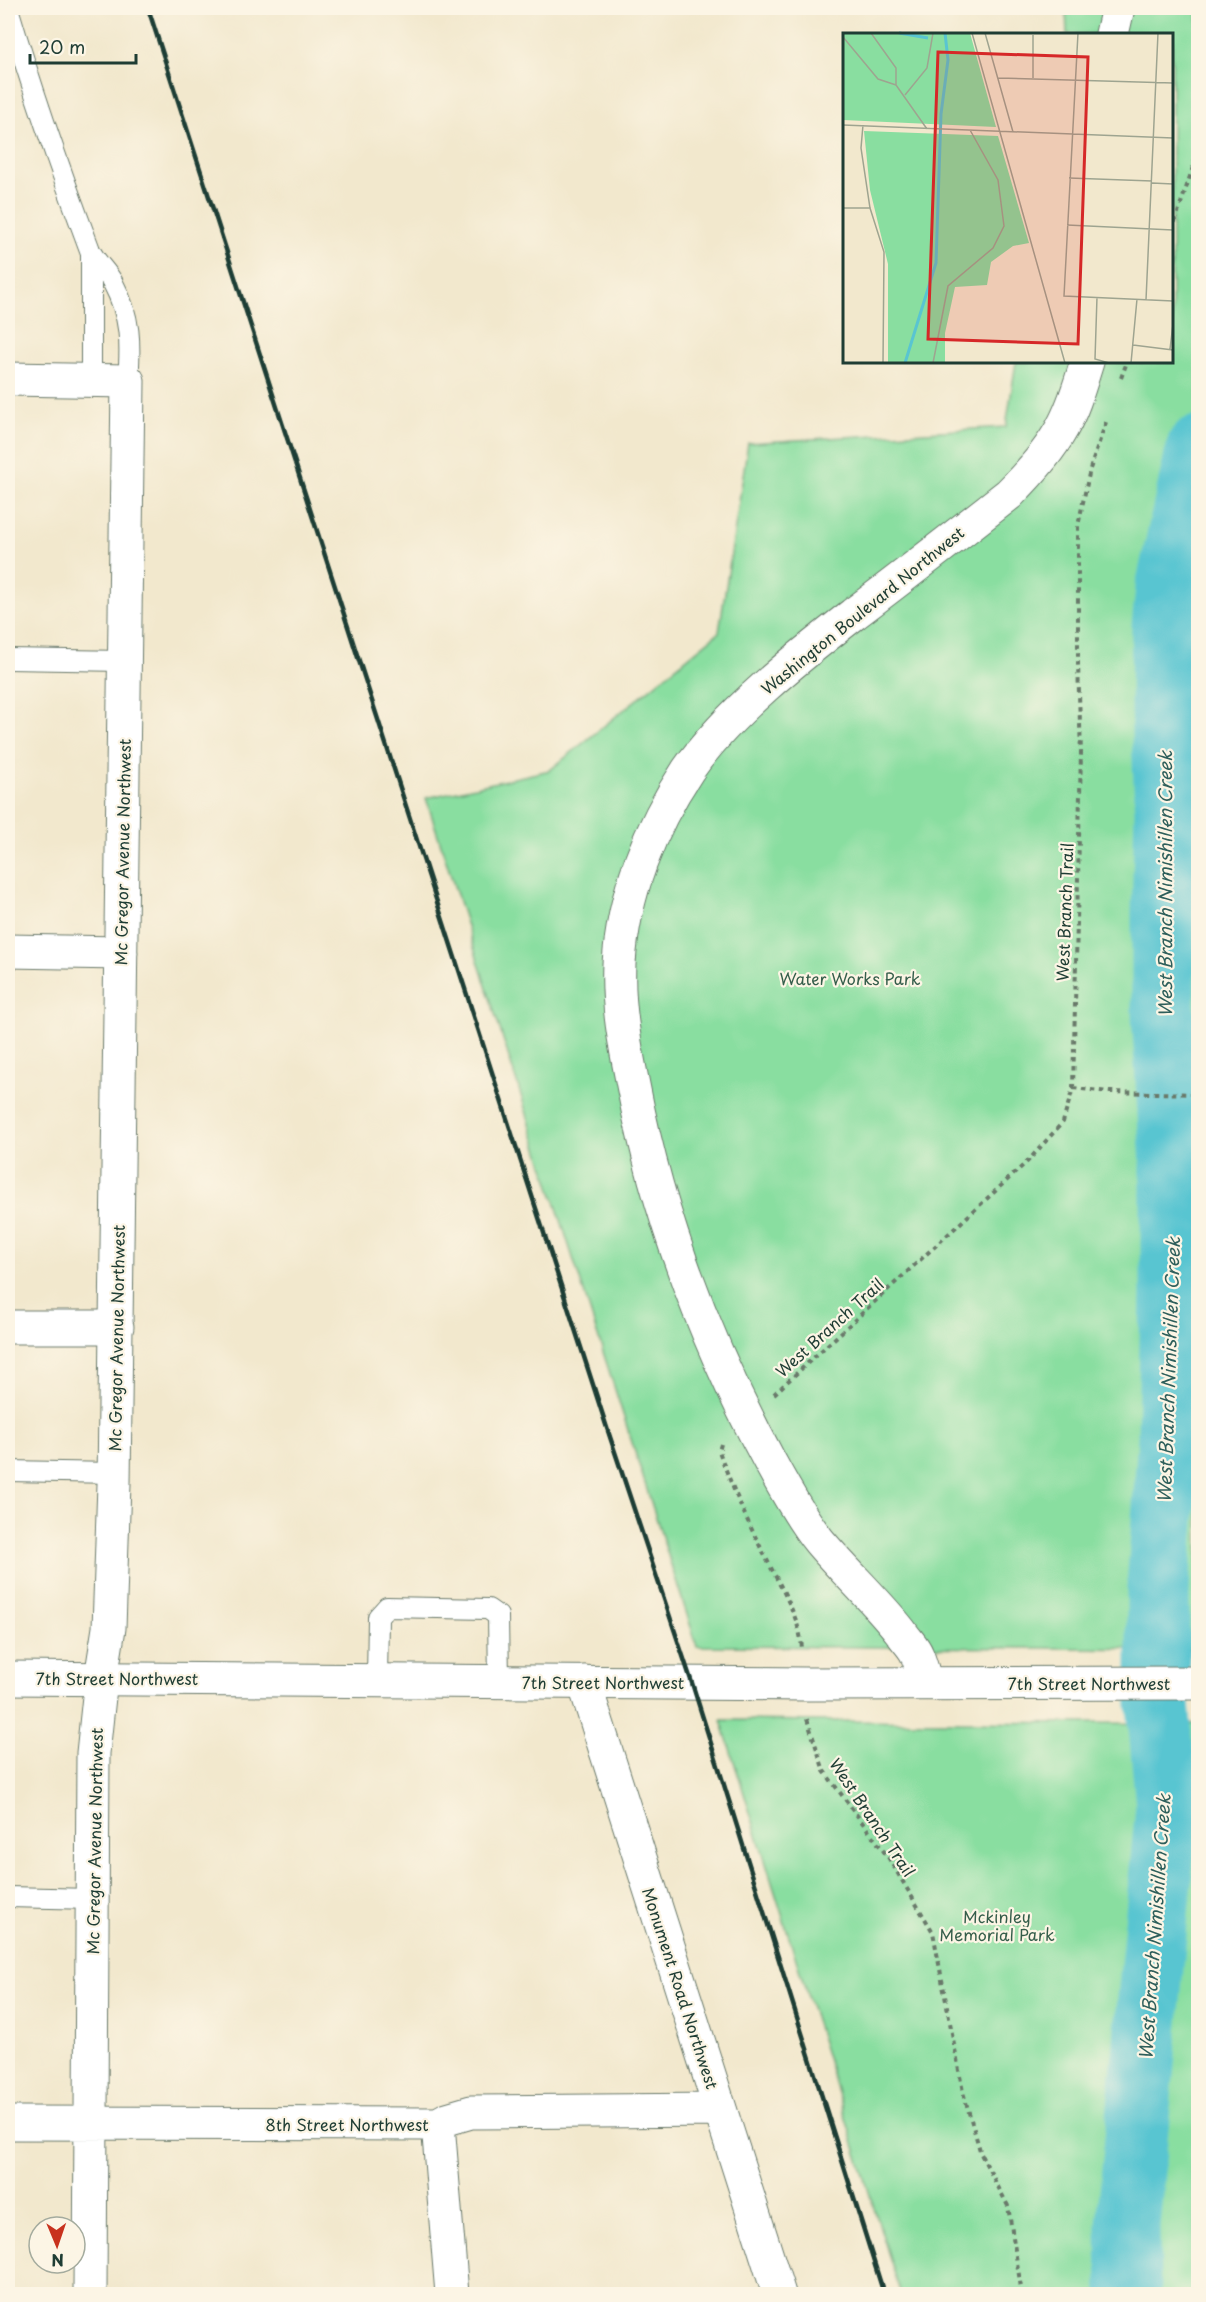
<svg xmlns="http://www.w3.org/2000/svg" width="1206" height="2302" font-family="'Playpen Sans',sans-serif">
	<style>
		.green { fill: #89dea0; stroke: #548e6a; stroke-width: 1.5 }
		.lines { fill: none; stroke-linecap: round; stroke-linejoin: round }
		.river { stroke: #59c5d1; stroke-width: 63 }
		.service-casing { stroke: #69796a; stroke-width: 22 }
		.minor-casing { stroke: #69796a; stroke-width: 35 }
		.tertiary-casing { stroke: #69796a; stroke-width: 35 }
		.path { stroke: #69796a; stroke-width: 4; stroke-dasharray: 4.5 4.5; stroke-linecap: butt }
		.service { stroke: #fff; stroke-width: 20 }
		.minor { stroke: #fff; stroke-width: 33 }
		.tertiary { stroke: #fff; stroke-width: 33 }
		.rail { stroke: #1f3d34; stroke-width: 4.5 }
		.labels { text-anchor: middle; dominant-baseline: central; stroke-width: 4.5; stroke-linejoin: round; paint-order: stroke }
		.street-label { font-size: 16px; fill: #1f3d34; stroke: #fcf5e5 }
		.park-label { font-size: 16px; fill: #345d4a; stroke: #fcf5e5 }
		.water-label { font-size: 18px; font-style: italic; fill: #2e5f5b; stroke: #fcf5e5 }
		.inset-river { fill: none; stroke: #59c5d1; stroke-width: 3 }
		.inset-road { fill: none; stroke: #9ea490; stroke-width: 1.5 }
		.view { fill: #d62828; fill-opacity: 0.15; stroke: #d62828; stroke-width: 3 }
		.inset-edge { fill: none; stroke: #1f3d34; stroke-width: 3 }
	</style>
	<rect width="100%" height="100%" fill="#fcf5e5"/>
	<filter id="ink" filterUnits="userSpaceOnUse"><feTurbulence type="fractalNoise" baseFrequency=".0167" numOctaves="2"/><feDisplacementMap in="SourceGraphic" scale="12" xChannelSelector="R" yChannelSelector="G"/><feConvolveMatrix kernelMatrix="1 2 1 2 8 2 1 2 1" color-interpolation-filters="sRGB"/></filter>
	<filter id="wash" filterUnits="userSpaceOnUse"><feTurbulence type="fractalNoise" baseFrequency=".008" numOctaves="4" result="noise"/><feDisplacementMap in="SourceGraphic" scale="24" xChannelSelector="R" yChannelSelector="G"/><feGaussianBlur stdDeviation="1.35" result="paint"/><feColorMatrix in="noise" values="0 0 0 0 0 0 0 0 0 0 0 0 0 0 0 0 0 1.4 0 .05"/><feComposite in="paint" operator="in"/></filter>
	<g filter="url(#wash)">
		<rect width="100%" height="100%" fill="#f2e8cd"/>
		<!-- green -->
		<path class="green" d="M1066,8H1198V1649L697,1646L426,798L550,770L719,632L748,443L1006,427L1016,362H1172V34H1067Z
			M721,1720L1198,1724V2294H901Z"/>
		<g class="lines">
			<!-- river -->
			<path class="river" d="M1129,2294L1128,2225L1167,1806L1158,1704V1588L1169,1439L1172,1291V1165L1163,1013V913L1166,812L1162,704L1163,627L1167,588L1198,447"/>
		</g>
	</g>
	<g filter="url(#ink)">
		<g class="lines">
			<!-- service casing -->
			<g class="service-casing">
				<path id="service" d="M8,8C32,89 60,170 90,250C95,262 107,271 113,283C131,317 131,344 128,381
					M91,380V253
					M8,659L124,661
					M8,1471L114,1473
					M377,1680L378,1617L387,1607L488,1609L498,1616L499,1681
					M8,1897L92,1899"/>
			</g>
			<!-- minor casing -->
			<g class="minor-casing">
				<path id="minor" d="M1112,34L1118,8
					M8,379L128,381L114,1484L109,1628L101,1678L93,1753L90,2294
					M8,951L121,953
					M8,1327H117
					M584,1682L779,2294
					M926,1683C923,1674 921,1664 917,1655C914,1647 906,1640 901,1632C876,1600 845,1572 819,1541C802,1520 783,1486 770,1462C707,1345 658,1216 633,1085C625,1045 617,1005 619,964C623,895 650,827 688,770C728,712 800,656 855,613C907,574 958,534 1009,494C1028,475 1049,452 1062,428C1074,407 1080,384 1087,362
					M8,2123L438,2124L447,2119L471,2112L720,2110
					M438,2124L452,2294"/>
			</g>
			<!-- tertiary casing -->
			<g class="tertiary-casing">
				<path id="tertiary" d="M8,1678L805,1684L1198,1683"/>
			</g>
			<!-- path -->
			<path class="path" d="M1172,231L1198,152
				M1121,378L1127,362
				M1073,1088L1110,1092L1198,1094
				M774,1394L1028,1161L1063,1122L1073,1088L1081,753L1078,664V526L1090,469L1106,422
				M721,1444L719,1451C732,1488 748,1523 766,1558C780,1586 800,1617 802,1649
				M807,1719L824,1771L888,1857L933,1932L963,2092L981,2154L1008,2206L1022,2294"/>
			<!-- service -->
			<use href="#service" class="service"/>
			<!-- minor -->
			<use href="#minor" class="minor"/>
			<!-- tertiary -->
			<use href="#tertiary" class="tertiary"/>
			<!-- rail -->
			<path class="rail" d="M148,8L607,1428L692,1683L884,2294"/>
		</g>
	</g>
	<g class="labels">
		<!-- street labels -->
		<g class="street-label">
			<text transform="translate(862 610) rotate(-39)">Washington Boulevard Northwest</text>
			<text transform="translate(122 852) rotate(-89)">Mc Gregor Avenue Northwest</text>
			<text transform="translate(1064 912) rotate(-88)">West Branch Trail</text>
			<text transform="translate(829 1327) rotate(-42)">West Branch Trail</text>
			<text transform="translate(116 1338) rotate(-89)">Mc Gregor Avenue Northwest</text>
			<text x="117" y="1678">7th Street Northwest</text>
			<text x="603" y="1682">7th Street Northwest</text>
			<text x="1089" y="1683">7th Street Northwest</text>
			<text transform="translate(873 1817) rotate(56)">West Branch Trail</text>
			<text transform="translate(94 1841) rotate(-89)">Mc Gregor Avenue Northwest</text>
			<text transform="translate(681 1988) rotate(72)">Monument Road Northwest</text>
			<text x="347" y="2124">8th Street Northwest</text>
		</g>
		<!-- park labels -->
		<g class="park-label">
			<text x="850" y="978">Water Works Park</text>
			<text x="997" y="1916">Mckinley<tspan x="997" dy="18">Memorial Park</tspan></text>
		</g>
		<!-- water labels -->
		<g class="water-label">
			<text transform="translate(1164 884) rotate(-90)">West Branch Nimishillen Creek</text>
			<text transform="translate(1168 1370) rotate(-88)">West Branch Nimishillen Creek</text>
			<text transform="translate(1154 1927) rotate(-86)">West Branch Nimishillen Creek</text>
		</g>
	</g>
	<!-- overview -->
	<g transform="translate(843 33)">
		<rect width="330" height="330" fill="#f2e8cd"/>
		<path d="M0,0H127L153,94L0,87ZM21,98L155,103L186,210L170,213L148,229L144,252L112,254L102,300V330H45V231L27,157Z" fill="#89dea0"/>
		<path class="inset-river" d="M56,0L85,5M62,330L93,230L98,81L105,27L102,0"/>
		<path class="inset-road" d="M28,0L53,35V52M129,0L222,330M142,0L170,99M235,0L221,263L330,268M0,4L35,46L53,52M155,45L330,50M190,45V2M53,52L84,96M62,62L84,35L90,0M0,92L330,105M20,92L18,115L27,175L41,219L40,330M226,145L309,148M309,150L330,151M0,175H27M224,192L330,197M254,264L252,326L266,330M303,267L315,0M290,312L330,317M327,316L330,291M90,330L105,253L150,215L161,193L155,147L127,97M288,330L294,266"/>
		<path class="view" d="M95,19L245,24L235,311L85,306Z"/>
		<rect width="330" height="330" class="inset-edge"/>
	</g>
	<!-- margin -->
	<rect width="1206" height="2302" fill="none" stroke="#fcf5e5" stroke-width="30"/>
	<!-- north arrow -->
	<g transform="translate(57 2245) rotate(178)"><circle r="28" fill="#fcf5e5" stroke="#a4ab9e" stroke-width="1.5"/>
	<path d="M0-4.5L10 22L0 15L-10 22Z" fill="#c8321e"/>
	<text y="-9" font-size="16" font-weight="bold" text-anchor="middle" fill="#1f3d34">N</text>
	</g>
	<!-- scale -->
	<path d="M30 54v9h106v-9" fill="none" stroke="#1f3d34" stroke-width="3"/>
	<text x="39" y="54" font-size="18" fill="#1f3d34" stroke="#fcf5e5" stroke-width="4.5" paint-order="stroke">20 m</text>
</svg>
